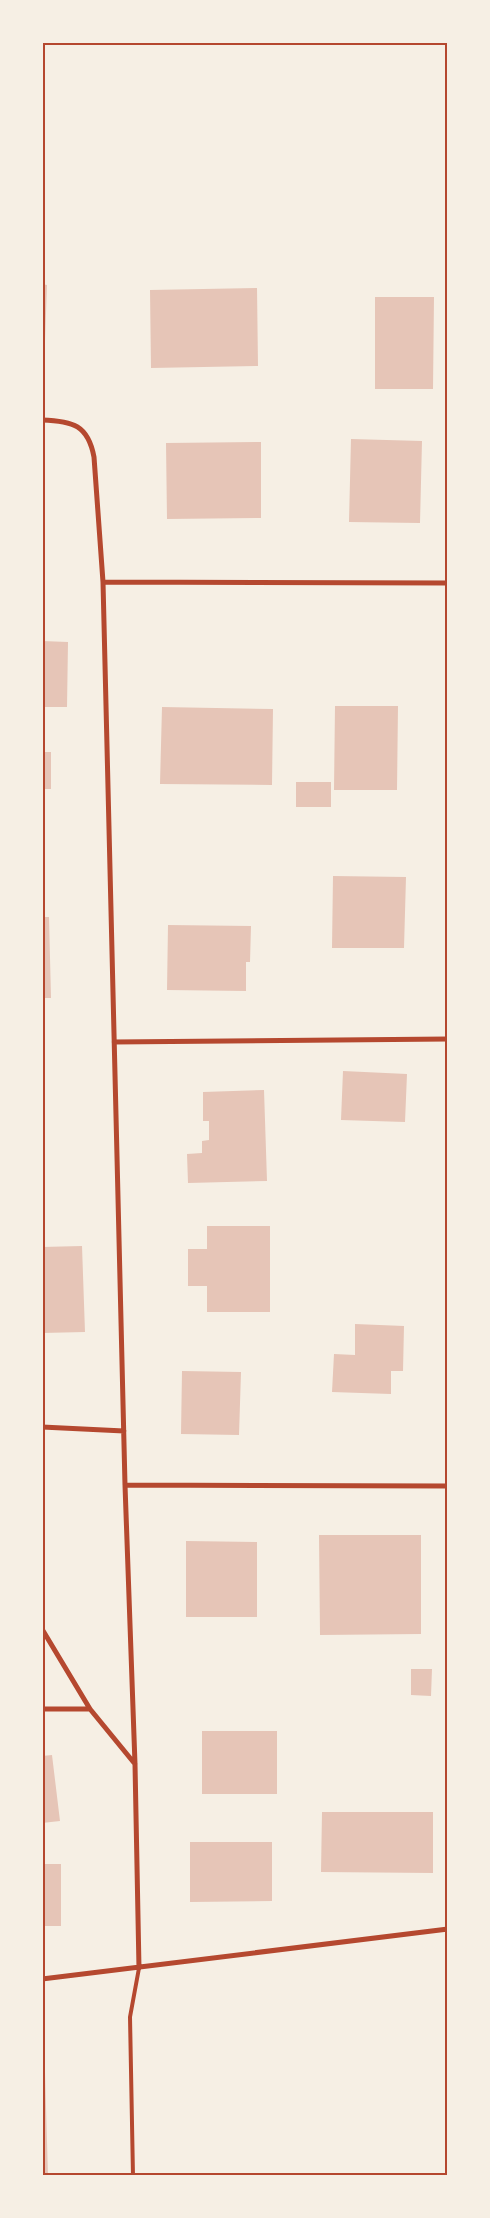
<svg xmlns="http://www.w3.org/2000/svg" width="490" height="2218" font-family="Raleway,sans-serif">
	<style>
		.building { fill: #e6c5b7 }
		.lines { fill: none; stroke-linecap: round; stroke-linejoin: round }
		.service { stroke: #b5482f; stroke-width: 4 }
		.minor { stroke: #b5482f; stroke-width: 5 }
		.neatline { fill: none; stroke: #b5482f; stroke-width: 2 }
	</style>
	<rect width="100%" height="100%" fill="#f6efe4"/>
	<!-- building -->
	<path class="building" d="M42,284L47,285L45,341H42Z
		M257,288L258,366L151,368L150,290Z
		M375,297H434L433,389H375Z
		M351,439L422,441L420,523L349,522Z
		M261,442V518L167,519L166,443Z
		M42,641L68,642L67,707H42Z
		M335,706H398L397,790H334Z
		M162,707L273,709L272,785L160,784Z
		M42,752H51V789H42Z
		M296,782H331V807H296Z
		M333,876L406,877L404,948H332Z
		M42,917H49L51,998H42Z
		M168,925L251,926L250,962H246V991L167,990Z
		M343,1071L407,1074L405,1122L341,1120Z
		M264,1090L267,1181L188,1183L187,1154L202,1153V1141L209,1140V1121H203V1092Z
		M207,1226H270V1312H207V1286H188V1249H207Z
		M82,1246L85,1332L42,1333V1247Z
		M355,1324L404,1326L403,1371H391V1394L332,1392L334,1354L355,1355Z
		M182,1371L241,1372L239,1435L181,1434Z
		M319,1535H421V1634L320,1635Z
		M186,1541L257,1542V1617H186Z
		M411,1669H432L431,1696L411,1695Z
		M202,1731H277V1794H202Z
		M52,1755L60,1821L42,1823V1756Z
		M322,1812H433V1873L321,1872Z
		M190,1842H272V1901L190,1902Z
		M42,1864H61V1926H42Z
		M42,2072H45L48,2176H42Z"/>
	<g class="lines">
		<!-- service -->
		<path class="service" d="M133,2176L130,2017L139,1968"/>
		<!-- minor -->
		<path class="minor" d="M42,420C73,421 88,425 94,457L103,582L125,1485L135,1764L139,1968
			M103,582L448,583
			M114,1042L448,1039
			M42,1427L124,1431
			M125,1485L448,1486
			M42,1629L90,1709L135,1764
			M42,1709H90
			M42,1979L448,1929"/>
	</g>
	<!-- border -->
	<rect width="490" height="2218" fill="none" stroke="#f6efe4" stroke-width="88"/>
	<rect x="44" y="44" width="402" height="2130" class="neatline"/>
</svg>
